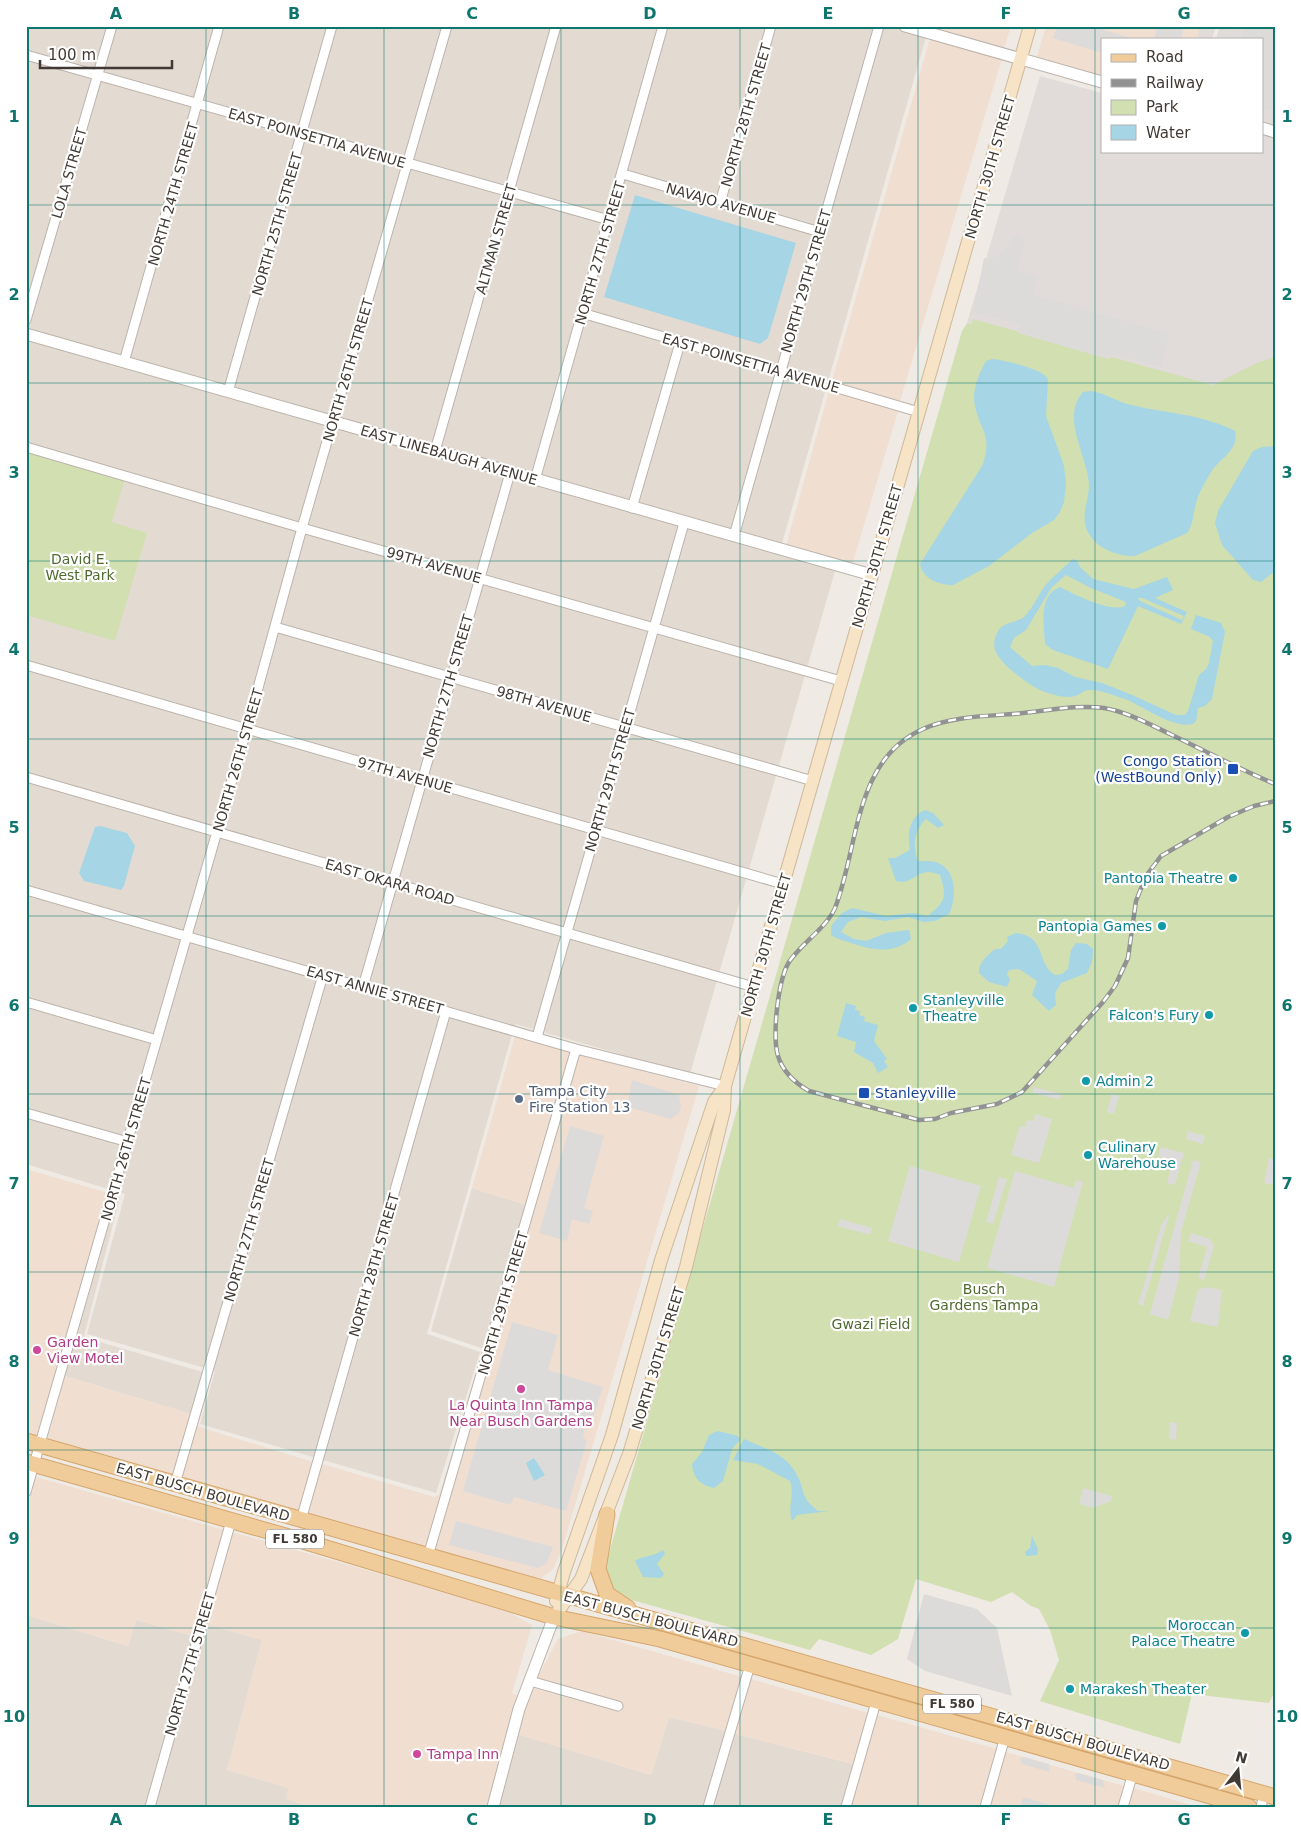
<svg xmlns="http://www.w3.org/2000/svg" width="1301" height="1833" font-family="'DejaVu Sans',sans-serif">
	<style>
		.residential { fill: #e3dbd2 }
		.commercial { fill: #f0ded0 }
		.industrial { fill: #e1dcd9 }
		.green { fill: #d1dfb1 }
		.parking { fill: #dddbd9 }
		.water { fill: #a6d5e6; fill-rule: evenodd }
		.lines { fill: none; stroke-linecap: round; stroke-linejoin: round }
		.minor-casing { stroke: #bcb3ab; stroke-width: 11 }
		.tertiary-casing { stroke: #bcb3ab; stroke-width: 13 }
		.secondary-casing { stroke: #cdb89a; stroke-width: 14 }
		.primary-casing { stroke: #d4a66d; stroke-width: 17 }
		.minor { stroke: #fff; stroke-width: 9 }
		.tertiary { stroke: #fff; stroke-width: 11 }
		.secondary { stroke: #f7e4c6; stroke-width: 12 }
		.primary { stroke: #f1cc9b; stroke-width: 15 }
		.rail-casing { stroke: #929292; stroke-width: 4.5 }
		.rail { stroke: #fff; stroke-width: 2.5; stroke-dasharray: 8; stroke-linecap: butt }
		.grid { fill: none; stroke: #0f766e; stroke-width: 1; stroke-opacity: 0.55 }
		.transit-dot { fill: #1a4fb4; stroke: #fff; stroke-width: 2 }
		.culture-dot { fill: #0f9aa8; stroke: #fff; stroke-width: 2 }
		.service-dot { fill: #5c6f8a; stroke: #fff; stroke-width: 2 }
		.hotel-dot { fill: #d1479c; stroke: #fff; stroke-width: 2 }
		.labels { text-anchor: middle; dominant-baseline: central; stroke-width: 4.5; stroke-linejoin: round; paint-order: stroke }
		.shield { fill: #fff; stroke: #7a7571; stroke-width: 1 }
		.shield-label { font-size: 12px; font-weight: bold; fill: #413a34 }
		.street-label { font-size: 14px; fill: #413a34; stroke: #fff }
		.park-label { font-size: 14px; fill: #4f6a2f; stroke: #fff }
		.transit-label { font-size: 14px; fill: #164399; stroke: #fff; text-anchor: end }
		.culture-label { font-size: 14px; fill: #0d838f; stroke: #fff; text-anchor: end }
		.service-label { font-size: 14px; fill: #4e5e75; stroke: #fff; text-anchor: start }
		.hotel-label { font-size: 14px; fill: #b23c85; stroke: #fff; text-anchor: start }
		.neatline { fill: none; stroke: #0f766e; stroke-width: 2 }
		.grid-label { font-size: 16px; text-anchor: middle; font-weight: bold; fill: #0f766e }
	</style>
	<rect width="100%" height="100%" fill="#efeae4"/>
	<!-- residential -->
	<path class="residential" d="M26,26H889L926,37L779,554L835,571L690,1074L515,1024L427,1334L480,1352L436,1493L200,1424L215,1371L87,1334L125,1194L26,1164Z
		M472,1188L526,1205L444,1490L441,1489L484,1352L481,1348L431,1331Z
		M117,1196L120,1197L84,1336L86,1338L203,1372L191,1414L65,1376Z
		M26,1615L128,1646L136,1620L193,1636L145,1807H26Z
		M206,1624L262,1640L227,1770L289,1788L287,1799L311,1807H154Z
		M669,1717L726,1731L704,1807H498L517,1734L651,1775Z
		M735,1734L853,1764L841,1807H713Z"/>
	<!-- commercial -->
	<path class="commercial" d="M930,26H1011L1004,48Z
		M1046,26H1200L1197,39H1102V76L1037,57Z
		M930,38L1002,58L900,401L832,381Z
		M829,391L898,411L852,565L786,546Z
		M515,1036L570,1052L526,1205L472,1188Z
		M579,1055L699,1086L562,1549L553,1569L540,1579L435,1551Z
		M26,1169L108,1193L38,1438L26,1435Z
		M65,1376L191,1414L172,1477L47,1441Z
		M196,1426L313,1462L299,1513L181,1479Z
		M322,1464L434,1497L439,1495L441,1489L444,1490L426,1549L307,1515Z
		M36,1477L224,1530L193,1636L136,1620L128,1646L26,1615V1508Z
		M232,1532L503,1609L532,1625L512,1693L519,1696L488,1807H311L286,1799L288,1788L227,1770L262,1640L206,1624Z
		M582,1631L742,1677L726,1731L669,1717L651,1775L517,1734L532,1688L621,1712L623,1703L537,1679L558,1639Z
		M751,1679L868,1713L853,1764L735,1734Z
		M877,1715L997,1749L980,1807H850Z
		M1006,1752L1124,1786L1118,1807H989Z
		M1133,1788L1198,1807H1128Z"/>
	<!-- industrial -->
	<path class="industrial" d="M1200,26H1216L1212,39H1197Z
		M1220,26H1275V412L967,323L1040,76L1102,93V151H1262V39H1216Z"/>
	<!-- green -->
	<path class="green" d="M973,319L1213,385L1259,362L1275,357V1691L1269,1703L1192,1694L1180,1744L1040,1701L1059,1660L1050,1630L1039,1609L1031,1606L1012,1592L991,1602L916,1579L898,1639L871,1655L819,1639L810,1650L621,1597L607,1581V1560L962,331L967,323L972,324Z
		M26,449L125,478L112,522L147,533L115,641L26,615Z"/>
	<!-- parking -->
	<path class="parking" d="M1057,26H1091L1133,39H1102V53L1053,38Z
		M1158,26H1184L1181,39H1154Z
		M1245,26H1275V112L1262,109V39H1241Z
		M1017,233L1025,241L1017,270L1038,276L1033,294L1169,334L1161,368L1115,355L1108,359L1018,333L1019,325L973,312L984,258L992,259L1003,251Z
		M632,1080L679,1095L681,1107L678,1114L670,1119L632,1108L628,1102Z
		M1034,1087L1061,1094L1060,1100L1033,1093Z
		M1112,1094L1119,1096L1114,1114L1107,1112Z
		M1035,1114L1052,1119L1039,1163L1011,1155L1020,1126L1025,1127L1027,1120L1033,1121Z
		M570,1126L604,1136L584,1208L593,1211L589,1224L572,1219L567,1241L539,1233Z
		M1188,1131L1205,1136L1203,1144L1186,1139Z
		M1161,1147L1184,1153L1175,1185L1167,1183L1173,1161L1158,1156Z
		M1269,1158L1275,1159V1185L1264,1183Z
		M1193,1160L1201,1162L1181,1232L1179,1278L1168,1320L1150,1314Z
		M910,1166L981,1186L959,1262L888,1241Z
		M1015,1171L1074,1188L1076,1180L1083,1182L1054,1287L987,1268Z
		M999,1177L1007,1179L993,1224L986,1222Z
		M1170,1212L1143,1306L1138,1304L1145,1281L1161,1225Z
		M840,1219L872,1228L870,1235L838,1226Z
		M1191,1233L1210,1239L1214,1246L1204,1280L1198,1278L1207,1247L1188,1241Z
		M1206,1287L1222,1290L1218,1327L1190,1321L1198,1290Z
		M512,1322L558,1335L548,1370L603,1387L592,1421H587L583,1437L587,1441L566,1511L514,1497L511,1505L463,1491Z
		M1170,1422L1177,1423L1176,1440L1169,1439Z
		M1083,1488L1112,1496L1111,1501L1093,1508L1079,1504Z
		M456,1521L553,1547L547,1563L538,1568L449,1545Z
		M924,1594L977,1609L997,1628L1012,1696L925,1671L907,1659Z
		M1024,1757L1049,1764L1050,1772L1022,1764L1020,1758Z
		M1079,1773L1103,1780L1105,1788L1076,1780L1075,1774Z
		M1023,1797L1056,1807H1028L1021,1805Z"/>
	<!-- water -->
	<path class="water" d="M635,195L796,243L768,338L760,344L604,297Z
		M992,359C1004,360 1043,369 1048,379L1046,416L1064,466L1066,483L1064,502L1060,512L1054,520L1032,533L989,566L953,585C939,585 923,579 920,564L982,466C995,432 976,428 974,398C974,385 980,372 986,361Z
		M1091,391C1104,393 1115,400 1127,404C1163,413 1202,414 1235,431C1239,451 1220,458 1211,472C1206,481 1200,490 1197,500C1193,511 1194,524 1187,533L1135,556C1119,557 1098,549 1089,534C1079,518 1089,501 1089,485C1088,456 1060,419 1083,392Z
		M1275,446V571L1261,582L1253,580L1222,545L1215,523L1218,511L1253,451L1262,447Z
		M1073,559L1077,561L1080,567L1093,579L1134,589L1167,577L1173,590L1155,598L1187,612L1181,624L1138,606L1108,669L1053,650L1045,644C1044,625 1038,595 1060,587C1073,594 1111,613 1125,606L1126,602L1091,588L1066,575L1052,587L1026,630L1014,638L1010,647L1032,666L1045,665L1058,668L1075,677L1102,683L1132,695L1176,715H1185L1188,711L1199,675L1206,669L1209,663L1213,641L1210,637L1191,629L1196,615L1221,623L1225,632L1212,699L1205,706L1198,708C1196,714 1199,722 1192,724C1173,729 1143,706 1125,699C1115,696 1100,689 1089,690C1083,690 1080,695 1075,696C1065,699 1051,694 1042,691C1030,686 998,663 995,649C993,644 995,636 998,631C1003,622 1016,623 1024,617C1033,608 1038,595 1045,586C1053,576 1064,568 1073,559ZM1138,598H1142L1184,616L1182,620L1140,601Z
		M925,810L933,813L944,825L938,828L926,819C914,830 912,847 918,861C926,861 935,860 942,865C957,875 956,899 949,914L935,921L924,922L908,917L885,921L861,917L848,922L841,932L854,939L866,941L886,933L909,930L911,939C888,959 861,946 836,938L831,935V926L842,913L852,908L886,916L913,913L928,916C946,901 947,897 940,875C917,864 915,886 896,881L888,858H895L910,850C907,835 909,817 925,810Z
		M100,826L127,833L135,846L124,886L121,890L84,881L79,873L95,827Z
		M1016,933C1047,936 1036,964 1055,975L1062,974L1068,969L1071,950L1076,943L1087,944L1093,949L1092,962L1087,973L1061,983L1055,993L1056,1005L1049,1011L1032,995L1037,981L1019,969L1009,970L1007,975L1010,979L1007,987L989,982L979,973C978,963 987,956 995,949H1001L1008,941L1007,937Z
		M846,1003L856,1006L855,1010L860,1011L859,1015L865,1017L864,1021L878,1025L874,1041L887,1059L884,1061L888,1067L878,1073L873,1063L854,1052L856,1042L837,1036Z
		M718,1431L738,1436L740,1440L732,1449L723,1481L714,1488C700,1485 693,1478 692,1464L702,1452L709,1435Z
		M744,1439C764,1449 785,1452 797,1475C806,1492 799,1496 818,1511H829L797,1515L792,1521C787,1507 795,1495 790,1481L758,1464L733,1460Z
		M534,1458L545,1475L534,1481L526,1463Z
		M1032,1536L1038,1549L1037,1555L1026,1556L1025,1552L1030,1548Z
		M663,1550L665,1554L657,1564L664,1574L661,1578L643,1577L635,1561C644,1555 654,1557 663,1550Z"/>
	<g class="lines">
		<!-- minor casing -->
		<g class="minor-casing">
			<path id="minor" d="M26,55L609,220
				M623,174L820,232
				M720,203L771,26
				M582,313L919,412
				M26,320L112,26
				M124,362L219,26
				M228,392L332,26
				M26,447L302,528L841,681
				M435,451L556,26
				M535,480L663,26
				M632,508L680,343
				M734,536L879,26
				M275,627L813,781
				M26,665L783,884
				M26,777L754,987
				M26,890L576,1049L725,1086
				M363,987L510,473
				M26,1002L157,1040
				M537,1037L684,523
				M26,1113L128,1142
				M175,1484L323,975
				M26,1492L247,728L302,528L447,26
				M301,1520L446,1011
				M428,1556L576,1049
				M530,1681L618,1706
				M150,1807L231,1521
				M708,1807L750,1665
				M846,1807L876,1702
				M985,1807L1005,1737
				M1123,1807L1133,1773
				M1261,1807L1264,1794"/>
		</g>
		<!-- tertiary casing -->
		<g class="tertiary-casing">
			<path id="tertiary" d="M905,26L1102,82
				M1262,128L1275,132
				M26,334L872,575
				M493,1807L519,1709L554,1617"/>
		</g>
		<!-- secondary casing -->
		<g class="secondary-casing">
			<path id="secondary" d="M556,1601L564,1572L612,1435L661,1260L714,1102L725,1086
				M554,1617L581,1579L629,1454L686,1267L724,1110L725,1086L1030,26"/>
		</g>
		<!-- primary casing -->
		<g class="primary-casing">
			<path id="primary" d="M26,1441L1275,1797
				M26,1462L303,1541L554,1617L660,1639L1249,1807
				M607,1514L598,1569L607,1594L628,1608"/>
		</g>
		<!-- minor -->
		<use href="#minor" class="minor"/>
		<!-- tertiary -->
		<use href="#tertiary" class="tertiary"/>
		<!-- secondary -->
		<use href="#secondary" class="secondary"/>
		<!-- primary -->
		<use href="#primary" class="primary"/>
		<!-- rail casing -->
		<g class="rail-casing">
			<path id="rail" d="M1275,784C1239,769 1205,751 1170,734C1149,724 1127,712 1104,708C1075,704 1042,712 1013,714C984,716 949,717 923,729C853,760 859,847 835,908C827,927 801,944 789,962C778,980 772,1035 778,1056C783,1072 795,1083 809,1091L919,1120L935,1119L951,1113L997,1104L1022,1092L1103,1002L1115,986L1128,958L1136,901L1146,876L1161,856L1228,817L1254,806L1275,801"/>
		</g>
		<!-- rail -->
		<use href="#rail" class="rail"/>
	</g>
	<!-- grid -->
	<path class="grid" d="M206,26V1807M384,26V1807M561,26V1807M740,26V1807M918,26V1807M1095,26V1807M26,205H1275M26,383H1275M26,561H1275M26,739H1275M26,916H1275M26,1094H1275M26,1272H1275M26,1450H1275M26,1628H1275"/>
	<!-- markers -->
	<g class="transit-dot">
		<rect x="1227" y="763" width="12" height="12" rx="2.5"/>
		<rect x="858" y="1087" width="12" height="12" rx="2.5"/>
	</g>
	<g class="culture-dot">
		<circle cx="1233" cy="878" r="5"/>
		<circle cx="1162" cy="926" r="5"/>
		<circle cx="913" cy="1008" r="5"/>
		<circle cx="1209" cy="1015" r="5"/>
		<circle cx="1086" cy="1081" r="5"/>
		<circle cx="1088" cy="1155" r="5"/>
		<circle cx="1245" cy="1633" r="5"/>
		<circle cx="1070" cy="1689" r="5"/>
	</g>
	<circle class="service-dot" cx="519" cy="1099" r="5"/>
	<g class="hotel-dot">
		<circle cx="37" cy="1350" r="5"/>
		<circle cx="521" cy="1389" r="5"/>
		<circle cx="417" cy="1754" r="5"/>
	</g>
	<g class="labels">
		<!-- shield labels -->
		<g class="shield">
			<rect x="266" y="1529.5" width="58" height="19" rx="4"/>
			<rect x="923" y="1694.5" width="58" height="19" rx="4"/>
		</g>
		<g class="shield-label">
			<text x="295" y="1539">FL 580</text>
			<text x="952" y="1704">FL 580</text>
		</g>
		<!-- street labels -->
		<g class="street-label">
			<text transform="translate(746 115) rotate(-74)">NORTH 28TH STREET</text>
			<text transform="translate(317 138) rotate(16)">EAST POINSETTIA AVENUE</text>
			<text transform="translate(990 167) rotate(-74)">NORTH 30TH STREET</text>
			<text transform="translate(69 173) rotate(-74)">LOLA STREET</text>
			<text transform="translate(173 194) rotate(-74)">NORTH 24TH STREET</text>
			<text transform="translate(721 203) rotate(16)">NAVAJO AVENUE</text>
			<text transform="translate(277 224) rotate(-74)">NORTH 25TH STREET</text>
			<text transform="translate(496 239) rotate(-74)">ALTMAN STREET</text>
			<text transform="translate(600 253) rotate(-74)">NORTH 27TH STREET</text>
			<text transform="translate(806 281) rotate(-74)">NORTH 29TH STREET</text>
			<text transform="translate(751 363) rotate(16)">EAST POINSETTIA AVENUE</text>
			<text transform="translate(348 370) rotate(-74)">NORTH 26TH STREET</text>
			<text transform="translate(449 455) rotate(16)">EAST LINEBAUGH AVENUE</text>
			<text transform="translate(877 556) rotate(-74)">NORTH 30TH STREET</text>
			<text transform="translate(434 565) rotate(16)">99TH AVENUE</text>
			<text transform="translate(448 686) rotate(-74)">NORTH 27TH STREET</text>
			<text transform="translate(544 704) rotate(16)">98TH AVENUE</text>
			<text transform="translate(238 760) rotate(-74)">NORTH 26TH STREET</text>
			<text transform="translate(405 775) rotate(16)">97TH AVENUE</text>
			<text transform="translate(610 780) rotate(-74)">NORTH 29TH STREET</text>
			<text transform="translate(390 882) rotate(16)">EAST OKARA ROAD</text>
			<text transform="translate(766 945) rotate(-74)">NORTH 30TH STREET</text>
			<text transform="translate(375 990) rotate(16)">EAST ANNIE STREET</text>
			<text transform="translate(126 1149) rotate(-74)">NORTH 26TH STREET</text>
			<text transform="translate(249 1230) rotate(-74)">NORTH 27TH STREET</text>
			<text transform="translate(374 1265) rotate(-74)">NORTH 28TH STREET</text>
			<text transform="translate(503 1303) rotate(-74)">NORTH 29TH STREET</text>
			<text transform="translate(658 1358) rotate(-73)">NORTH 30TH STREET</text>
			<text transform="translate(203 1492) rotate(16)">EAST BUSCH BOULEVARD</text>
			<text transform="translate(651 1619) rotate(15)">EAST BUSCH BOULEVARD</text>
			<text transform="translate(190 1664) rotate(-74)">NORTH 27TH STREET</text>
			<text transform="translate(1083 1741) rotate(16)">EAST BUSCH BOULEVARD</text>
		</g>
		<!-- park labels -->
		<g class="park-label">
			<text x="80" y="559">David E.<tspan x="80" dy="16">West Park</tspan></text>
			<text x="984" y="1289">Busch<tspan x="984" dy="16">Gardens Tampa</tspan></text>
			<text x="871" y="1324">Gwazi Field</text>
		</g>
		<!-- transit labels -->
		<g class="transit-label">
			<text x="1222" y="761">Congo Station<tspan x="1222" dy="16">(WestBound Only)</tspan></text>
			<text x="875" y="1093" text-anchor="start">Stanleyville</text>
		</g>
		<!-- culture labels -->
		<g class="culture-label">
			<text x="1223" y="878">Pantopia Theatre</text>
			<text x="1152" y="926">Pantopia Games</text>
			<text x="923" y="1000" text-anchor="start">Stanleyville<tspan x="923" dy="16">Theatre</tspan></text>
			<text x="1199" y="1015">Falcon's Fury</text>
			<text x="1096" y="1081" text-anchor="start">Admin 2</text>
			<text x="1098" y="1147" text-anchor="start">Culinary<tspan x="1098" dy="16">Warehouse</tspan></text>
			<text x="1235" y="1625">Moroccan<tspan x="1235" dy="16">Palace Theatre</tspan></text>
			<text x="1080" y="1689" text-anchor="start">Marakesh Theater</text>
		</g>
		<!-- service labels -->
		<g class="service-label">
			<text x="529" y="1091">Tampa City<tspan x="529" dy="16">Fire Station 13</tspan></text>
		</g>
		<!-- hotel labels -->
		<g class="hotel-label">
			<text x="47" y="1342">Garden<tspan x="47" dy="16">View Motel</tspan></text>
			<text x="521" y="1405" text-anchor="middle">La Quinta Inn Tampa<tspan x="521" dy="16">Near Busch Gardens</tspan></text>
			<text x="427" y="1754">Tampa Inn</text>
		</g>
	</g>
	<!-- border -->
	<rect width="1301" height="1833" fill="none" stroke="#ffffff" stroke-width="55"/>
	<!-- legend -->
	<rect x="1101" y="38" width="162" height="115" fill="#ffffff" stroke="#b3b0ae"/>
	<rect x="1111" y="54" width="25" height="8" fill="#f1cc9b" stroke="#b3b0ae"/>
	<text x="1146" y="62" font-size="15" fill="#413a34">Road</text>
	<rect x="1111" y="79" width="25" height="8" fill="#929292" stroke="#b3b0ae"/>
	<text x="1146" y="88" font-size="15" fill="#413a34">Railway</text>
	<rect x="1111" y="100" width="25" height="15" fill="#d1dfb1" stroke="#b3b0ae"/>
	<text x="1146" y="112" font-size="15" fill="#413a34">Park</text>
	<rect x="1111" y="125" width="25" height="15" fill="#a6d5e6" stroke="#b3b0ae"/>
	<text x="1146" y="138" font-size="15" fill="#413a34">Water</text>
	<!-- north arrow -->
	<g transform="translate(1238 1770) rotate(16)" stroke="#ffffff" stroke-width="4" paint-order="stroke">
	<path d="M0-4L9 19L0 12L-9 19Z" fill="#413a34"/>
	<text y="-8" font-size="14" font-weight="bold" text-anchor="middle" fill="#413a34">N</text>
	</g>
	<!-- scale -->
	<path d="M40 60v8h132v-8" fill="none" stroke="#413a34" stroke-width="2.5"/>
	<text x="48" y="60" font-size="15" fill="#413a34" stroke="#ffffff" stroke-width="4" paint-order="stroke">100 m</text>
	<rect x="28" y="28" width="1246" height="1778" class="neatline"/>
	<g class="grid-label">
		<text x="116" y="19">A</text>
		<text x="294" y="19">B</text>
		<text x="472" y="19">C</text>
		<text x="650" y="19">D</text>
		<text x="828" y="19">E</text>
		<text x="1006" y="19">F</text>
		<text x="1184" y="19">G</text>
		<text x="14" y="122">1</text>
		<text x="1287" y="122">1</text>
		<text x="14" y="300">2</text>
		<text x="1287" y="300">2</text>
		<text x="14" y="478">3</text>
		<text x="1287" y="478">3</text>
		<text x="14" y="655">4</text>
		<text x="1287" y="655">4</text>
		<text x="14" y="833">5</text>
		<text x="1287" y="833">5</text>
		<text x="14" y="1011">6</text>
		<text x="1287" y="1011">6</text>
		<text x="14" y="1189">7</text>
		<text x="1287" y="1189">7</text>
		<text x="14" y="1367">8</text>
		<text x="1287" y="1367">8</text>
		<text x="14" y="1544">9</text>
		<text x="1287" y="1544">9</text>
		<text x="14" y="1722">10</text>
		<text x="1287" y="1722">10</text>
		<text x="116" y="1825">A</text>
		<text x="294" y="1825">B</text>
		<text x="472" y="1825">C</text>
		<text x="650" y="1825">D</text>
		<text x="828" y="1825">E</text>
		<text x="1006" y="1825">F</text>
		<text x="1184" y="1825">G</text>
	</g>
</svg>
